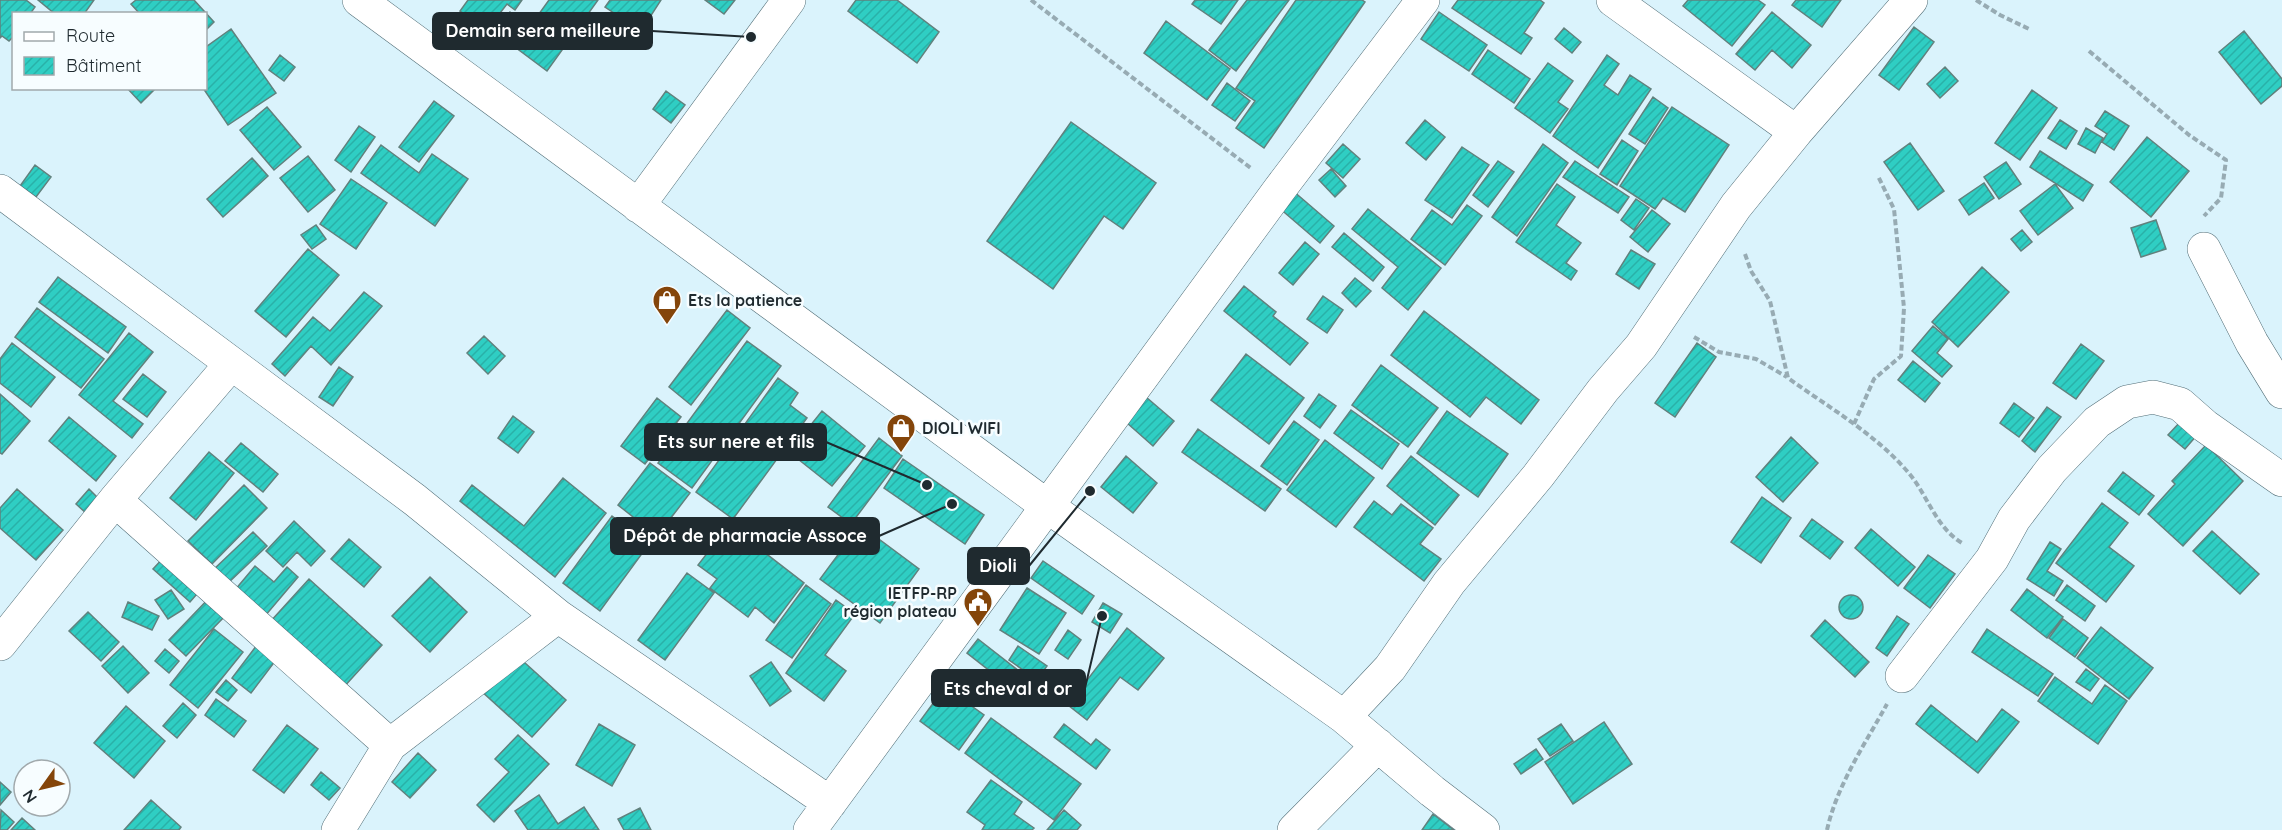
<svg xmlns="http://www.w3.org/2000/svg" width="2282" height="830" font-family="Quicksand,sans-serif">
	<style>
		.building { fill: url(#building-hatch); stroke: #61817d; stroke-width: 1.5 }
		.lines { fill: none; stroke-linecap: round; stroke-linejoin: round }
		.minor-casing { stroke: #536f78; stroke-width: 34 }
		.path { stroke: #97abb3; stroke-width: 4; stroke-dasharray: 6 3; stroke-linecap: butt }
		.minor { stroke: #fff; stroke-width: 33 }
		.labels { text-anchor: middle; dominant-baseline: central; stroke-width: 5; stroke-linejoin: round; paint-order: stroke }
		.poi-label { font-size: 16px; font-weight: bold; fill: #1f2a2f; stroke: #f7fdff; text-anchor: start }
		.leader { fill: none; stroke: #1f2a2f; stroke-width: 2 }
		.callout-dot { fill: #1f2a2f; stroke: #f7fdff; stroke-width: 2 }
		.callout { fill: #1f2a2f; stroke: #1f2a2f; stroke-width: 2 }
		.callout-label { font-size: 18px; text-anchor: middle; font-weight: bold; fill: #fff }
	</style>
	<defs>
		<pattern id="building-hatch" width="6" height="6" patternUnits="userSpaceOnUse" patternTransform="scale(1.5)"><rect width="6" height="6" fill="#2fcec3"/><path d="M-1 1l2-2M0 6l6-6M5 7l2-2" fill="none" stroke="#29b1a8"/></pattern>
	</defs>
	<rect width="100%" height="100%" fill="#daf3fc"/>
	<!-- building -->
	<path class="building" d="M0,0H26L35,7L30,14H14V36L9,41L2,36L0,38Z
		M38,0H94L84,14H55Z
		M136,0H194L214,22L206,30V14H140L131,4Z
		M468,0H522L515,10L507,4L487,30L460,11Z
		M549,0H598L547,71L515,47Z
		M610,0H661L641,31L605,7Z
		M705,0H735L724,14Z
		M856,0H897L939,32L917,63L848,11Z
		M1195,0H1238L1221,24L1192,4Z
		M1247,0H1289L1236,71L1209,50Z
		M1296,0H1362L1365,2L1264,148L1236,128L1255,101L1236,88Z
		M1458,0H1540L1544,3L1524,33L1532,38L1521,54L1452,8Z
		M1688,0H1758L1765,5L1732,46L1683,6Z
		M1796,0H1841L1822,27L1792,5Z
		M510,12L523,21L508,43L495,34Z
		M1439,12L1487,45L1469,71L1421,39Z
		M1772,12L1811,45L1792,68L1772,50L1755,70L1736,54Z
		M1166,21L1230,69L1207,100L1144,53Z
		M1914,27L1934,42L1899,90L1879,75Z
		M1564,28L1581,42L1572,53L1555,39Z
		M231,29L276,93L228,125L203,88H206V47Z
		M2244,31L2282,79V86L2261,104L2219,52Z
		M1488,50L1530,79L1514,103L1472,74Z
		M280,55L295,67L284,81L269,70Z
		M1607,55L1619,64L1604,85L1618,95L1630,75L1651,89L1598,168L1553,136Z
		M1548,63L1573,81L1558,102L1568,109L1550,133L1515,108Z
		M1945,67L1958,81L1940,98L1927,84Z
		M1227,83L1250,101L1235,121L1212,105Z
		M127,88H156L141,103Z
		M2032,90L2057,108L2020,160L1995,143Z
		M666,91L685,105L671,123L653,109Z
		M1653,97L1668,108L1645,144L1629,134Z
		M434,101L454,116L419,162L399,147Z
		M267,107L301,147L274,170L240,130Z
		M1672,107L1729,145L1685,212L1663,198L1655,209L1620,186Z
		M2105,111L2129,126L2114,150L2102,142L2107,134L2095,126Z
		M1425,120L1445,137L1426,160L1406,143Z
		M2060,120L2077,131L2066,149L2048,138Z
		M1071,122L1156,183L1123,229L1104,216L1053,289L987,241Z
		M359,126L375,137L351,172L335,160Z
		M2086,128L2103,138L2095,153L2078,144Z
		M2147,137L2189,171L2151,217L2110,182Z
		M1622,140L1638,151L1617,185L1600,174Z
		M1910,143L1944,191L1918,210L1884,162Z
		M1343,144L1360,159L1343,178L1326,163Z
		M1543,144L1568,163L1517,236L1492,217Z
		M381,145L419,173L432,154L468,179L435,226L361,173Z
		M1462,147L1489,165L1452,218L1425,200Z
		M2040,151L2093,185L2083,201L2030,167Z
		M308,156L335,190L308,212L280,178Z
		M252,158L268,176L223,217L207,199Z
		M1498,161L1514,172L1488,207L1473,195Z
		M1575,161L1629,197L1618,213L1563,177Z
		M2006,162L2021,184L1999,199L1984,177Z
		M35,165L51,177L36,197L20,186Z
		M1331,169L1346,186L1335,197L1319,180Z
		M351,179L387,203L356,249L320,224Z
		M1984,183L1994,198L1969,215L1959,200Z
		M1557,184L1575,197L1556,225L1581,243L1566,263L1577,271L1571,280L1516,242Z
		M2055,184L2073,208L2038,235L2020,211Z
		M1292,190L1334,226L1320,243L1278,207Z
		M1636,199L1649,208L1634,230L1621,220Z
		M1467,205L1482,216L1445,265L1411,239L1432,210L1452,225Z
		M1368,209L1441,268L1408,310L1382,288L1398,267L1352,229Z
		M1652,210L1670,224L1648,252L1630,237Z
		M2156,220L2166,249L2141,257L2131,228Z
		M316,225L326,239L312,249L301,235Z
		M2022,230L2032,242L2021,251L2011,239Z
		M1344,233L1384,267L1373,281L1332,247Z
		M1305,242L1319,254L1293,285L1279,273Z
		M308,249L339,275L286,337L255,311Z
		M1631,250L1655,264L1639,289L1616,274Z
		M1982,267L2009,292L1958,347L1932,322Z
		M58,277L126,327L108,353L39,302Z
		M1355,278L1371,291L1356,307L1342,293Z
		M1244,286L1276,312L1273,316L1308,343L1290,365L1224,311Z
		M364,292L382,306L331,365L311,346L285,376L272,364L313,317L330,331Z
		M1323,296L1343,310L1327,333L1307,319Z
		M37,308L104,359L81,388L15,337Z
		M727,310L750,328L691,405L669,387Z
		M1424,311L1539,400L1521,424L1486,397L1470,417L1391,355Z
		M1933,326L1948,339L1937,353L1952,366L1942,377L1912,351Z
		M129,333L153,352L113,401L143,424L132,438L79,395Z
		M484,336L505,356L488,374L467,353Z
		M747,341L781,366L692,488L658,463Z
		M12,343L55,377L31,407L0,383V359Z
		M1697,343L1716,357L1675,417L1655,403Z
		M2081,344L2104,361L2076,399L2053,383Z
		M1246,354L1304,398L1269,444L1211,400Z
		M1913,361L1940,383L1925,402L1898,380Z
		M1381,365L1438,408L1408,447L1352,405Z
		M339,367L353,377L333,406L319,397Z
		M143,374L166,392L147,417L123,399Z
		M778,378L798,393L790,405L807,418L733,519L696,492Z
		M1139,391L1174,421L1153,446L1118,415Z
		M0,394L30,421L2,454L0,453Z
		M1319,394L1336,406L1320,428L1304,416Z
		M657,398L681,417L645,464L621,446Z
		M2014,403L2034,418L2019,437L2000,423Z
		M2047,407L2061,417L2035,452L2022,441Z
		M1351,410L1399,444L1382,469L1334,433Z
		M822,411L865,446L832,486L789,452Z
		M1447,411L1508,454L1478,497L1417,453Z
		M513,416L534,432L518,453L498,438Z
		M69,417L116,456L96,481L49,441Z
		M1294,421L1319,440L1287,485L1261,466Z
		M2181,421L2197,435L2185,449L2168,435Z
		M1198,429L1281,489L1265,511L1182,452Z
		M1791,437L1818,463L1783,502L1756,477Z
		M879,438L902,456L851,524L828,507Z
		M1325,440L1374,478L1336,527L1287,490Z
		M241,443L278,474L263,492L225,461Z
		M2206,445L2243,481L2183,546L2148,514L2175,484L2172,481Z
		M209,452L234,473L196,520L170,498Z
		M1126,456L1157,483L1133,513L1101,487Z
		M1411,456L1459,495L1435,525L1387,486Z
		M903,459L984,515L965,544L884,488Z
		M650,463L690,493L657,536L618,505Z
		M2123,472L2154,496L2139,515L2108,491Z
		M563,478L606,513L555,577L460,501L472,485L524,526Z
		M244,485L267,508L212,564L188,541Z
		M17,489L63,530L36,560L0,528V508Z
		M89,489L100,500L87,514L76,504Z
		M1762,497L1791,518L1761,563L1731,542Z
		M1374,501L1392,515L1401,504L1433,528L1420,544L1441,559L1424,581L1354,527Z
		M2102,503L2128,523L2109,547L2134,566L2106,602L2056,563Z
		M612,516L649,544L600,611L563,583Z
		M1812,519L1843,542L1830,559L1800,536Z
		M294,521L325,551L311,566L297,552L283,567L266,551Z
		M729,525L804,583L774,623L755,607L748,617L710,588L717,579L698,565Z
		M860,525L919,569L880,623L820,579Z
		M1871,529L1915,567L1898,586L1855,548Z
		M2212,531L2259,574L2240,594L2193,551Z
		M253,532L267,546L226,585L212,571Z
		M349,539L381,567L364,587L331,559Z
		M2050,542L2061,549L2047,571L2063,581L2054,596L2027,579Z
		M166,555L203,587L190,602L153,569Z
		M1928,555L1955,574L1930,608L1904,588Z
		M1043,561L1094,596L1082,614L1031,578Z
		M255,566L274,582L287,567L298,577L265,616L235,590Z
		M687,573L714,593L665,660L638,640Z
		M430,577L467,612L430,652L392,616Z
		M309,579L382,645L343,688L270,622Z
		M806,585L831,604L792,658L766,640Z
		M2067,585L2095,606L2085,621L2056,600Z
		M1027,588L1066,613L1039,654L1000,630Z
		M2027,589L2063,617L2047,638L2011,610Z
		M171,590L184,609L168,619L155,600Z
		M1839 607a12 12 0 1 1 24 0a12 12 0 1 1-24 0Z
		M211,596L228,613L186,656L169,640Z
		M836,600L855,614L825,655L846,671L824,701L786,673Z
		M128,602L159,616L152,630L122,617Z
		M1103,603L1122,614L1110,633L1092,622Z
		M88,612L119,642L101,661L69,631Z
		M1897,616L1909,624L1887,656L1876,648Z
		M2063,619L2088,638L2075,657L2049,638Z
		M1825,620L1869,662L1855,677L1811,636Z
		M2101,627L2153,668L2129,699L2077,658Z
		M1127,628L1164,658L1138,690L1120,677L1087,720L1068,705Z
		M214,629L243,652L198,708L170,685Z
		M1987,629L2053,674L2038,696L1972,652Z
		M1068,630L1081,640L1068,659L1055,650Z
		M978,639L1028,678L1018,693L967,653Z
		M257,645L276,660L251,693L232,678Z
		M123,646L149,673L128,693L102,666Z
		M1018,646L1047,666L1037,680L1009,660Z
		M165,649L179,661L169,673L155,661Z
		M514,653L566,700L532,737L480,690Z
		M771,662L791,691L770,706L750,676Z
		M2086,669L2099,679L2090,691L2076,682Z
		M2055,677L2092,704L2105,685L2127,701L2098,744L2038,701Z
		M226,680L237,690L228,701L216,692Z
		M945,687L984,715L959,750L920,721Z
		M216,699L246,721L234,737L205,715Z
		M183,703L196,715L177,738L163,726Z
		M1931,705L1977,742L2002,709L2019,722L1978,773L1916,724Z
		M126,706L165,741L134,778L94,743Z
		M991,718L1081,784L1054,820L965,753Z
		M1604,722L1632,764L1573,804L1545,762Z
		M599,724L635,745L612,786L576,765Z
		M1064,724L1091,745L1096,739L1110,750L1096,769L1054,737Z
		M1561,724L1573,741L1550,756L1538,739Z
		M287,725L318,749L284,793L253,770Z
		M518,735L549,764L494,822L477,805L509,772L495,759Z
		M1536,749L1543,759L1521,774L1514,764Z
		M418,753L436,770L410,798L392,782Z
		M321,772L340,788L329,800L311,785Z
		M991,780L1022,802L1014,814L1034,828L1032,830H982L985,825L967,812Z
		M0,782L11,792L0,805Z
		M539,795L558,824L584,807L599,830H528L515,811Z
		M151,800L181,827L179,830H124Z
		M640,808L651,830H624L618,819Z
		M1,810L14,822L7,830H0Z
		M1064,810L1081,825L1077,830H1047Z
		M1433,814L1454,830H1422Z
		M22,818L35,830H11Z"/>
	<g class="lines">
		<!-- minor casing -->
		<g class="minor-casing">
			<path id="minor" d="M359,0L1047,506L1344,717L1432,791L1483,830
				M1613,0L1796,132
				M0,191L415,500L558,616L830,803
				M638,206L789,0
				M2204,249L2252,343L2282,392
				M115,500L390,745
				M0,644L115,500L231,364
				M1902,676L1992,559L2014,519L2052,469L2097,422L2127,402L2153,397L2180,404L2205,426L2282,480
				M1344,717L1390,668L1449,583L1538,476L1603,390L1641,346L1736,206L1796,132L1911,0
				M338,830L390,745L558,616
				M810,830L1279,190L1423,0
				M1294,830L1378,745"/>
		</g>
		<!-- path -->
		<path class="path" d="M1031,0L1252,169
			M1976,0L2000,15L2029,29
			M2089,51L2189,135L2226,160L2221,198L2204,216
			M1745,254L1751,271L1770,301L1788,378C1828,407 1874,433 1907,471C1927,493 1935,527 1962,543
			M1694,337L1719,352L1756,359L1787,377
			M1854,424L1874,379L1901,356L1904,308L1894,209L1878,176
			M1827,830C1837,785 1865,744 1887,704"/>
		<!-- minor -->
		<use href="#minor" class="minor"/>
	</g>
	<!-- icons -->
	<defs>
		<g id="shop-pin" transform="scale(1.5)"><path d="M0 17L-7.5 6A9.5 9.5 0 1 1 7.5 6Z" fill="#84450a" stroke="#f7fdff"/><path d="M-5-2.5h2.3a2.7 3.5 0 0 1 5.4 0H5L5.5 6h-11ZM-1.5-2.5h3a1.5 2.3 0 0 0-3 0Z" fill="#fff"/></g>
		<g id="civic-pin" transform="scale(1.5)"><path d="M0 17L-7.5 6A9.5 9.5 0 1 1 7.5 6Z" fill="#84450a" stroke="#f7fdff"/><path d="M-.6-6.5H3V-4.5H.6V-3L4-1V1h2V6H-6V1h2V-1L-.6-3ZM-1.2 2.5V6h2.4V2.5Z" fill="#fff"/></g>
	</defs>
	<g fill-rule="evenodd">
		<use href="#shop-pin" x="667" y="300"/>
		<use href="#shop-pin" x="901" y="428"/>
		<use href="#civic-pin" x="978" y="602"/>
	</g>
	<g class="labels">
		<!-- poi labels -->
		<g class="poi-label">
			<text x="688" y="300">Ets la patience</text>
			<text x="922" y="428">DIOLI WIFI</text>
			<text x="957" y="593" text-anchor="end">IETFP-RP<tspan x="957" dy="18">région plateau</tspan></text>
		</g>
	</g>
	<!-- callouts -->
	<path class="leader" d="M751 37L652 31M927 485L826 442M952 504L879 536M1090 491L1029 566M1102 616L1085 688"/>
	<g class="callout-dot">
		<circle cx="751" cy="37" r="6"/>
		<circle cx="927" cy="485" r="6"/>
		<circle cx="952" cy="504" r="6"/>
		<circle cx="1090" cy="491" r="6"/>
		<circle cx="1102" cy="616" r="6"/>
	</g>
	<g class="callout">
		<rect x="433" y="13" width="219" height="36" rx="6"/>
		<rect x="645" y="424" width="181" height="36" rx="6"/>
		<rect x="611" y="518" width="268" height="36" rx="6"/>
		<rect x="968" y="548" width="61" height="36" rx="6"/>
		<rect x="932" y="670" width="153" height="36" rx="6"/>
	</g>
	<g class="callout-label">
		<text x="543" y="37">Demain sera meilleure</text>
		<text x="736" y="448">Ets sur nere et fils</text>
		<text x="745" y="542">Dépôt de pharmacie Assoce</text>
		<text x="998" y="572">Dioli</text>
		<text x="1008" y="695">Ets cheval d or</text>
	</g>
	<!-- legend -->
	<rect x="12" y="12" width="195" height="78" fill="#f7fdff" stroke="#a1a9ac" stroke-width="1.5"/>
	<rect x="24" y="32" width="30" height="9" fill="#ffffff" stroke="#a1a9ac" stroke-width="1.5"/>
	<text x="66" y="42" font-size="18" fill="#1f2a2f">Route</text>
	<rect x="24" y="57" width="30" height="18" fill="url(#building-hatch)" stroke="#a1a9ac" stroke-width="1.5"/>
	<text x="66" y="72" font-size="18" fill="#1f2a2f">Bâtiment</text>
	<!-- north arrow -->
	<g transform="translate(42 788) rotate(236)"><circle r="28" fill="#f7fdff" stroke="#a1a9ac" stroke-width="1.5"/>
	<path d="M0-4.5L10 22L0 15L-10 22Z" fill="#84450a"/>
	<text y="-9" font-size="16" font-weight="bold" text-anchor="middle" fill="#1f2a2f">N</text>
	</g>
</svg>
